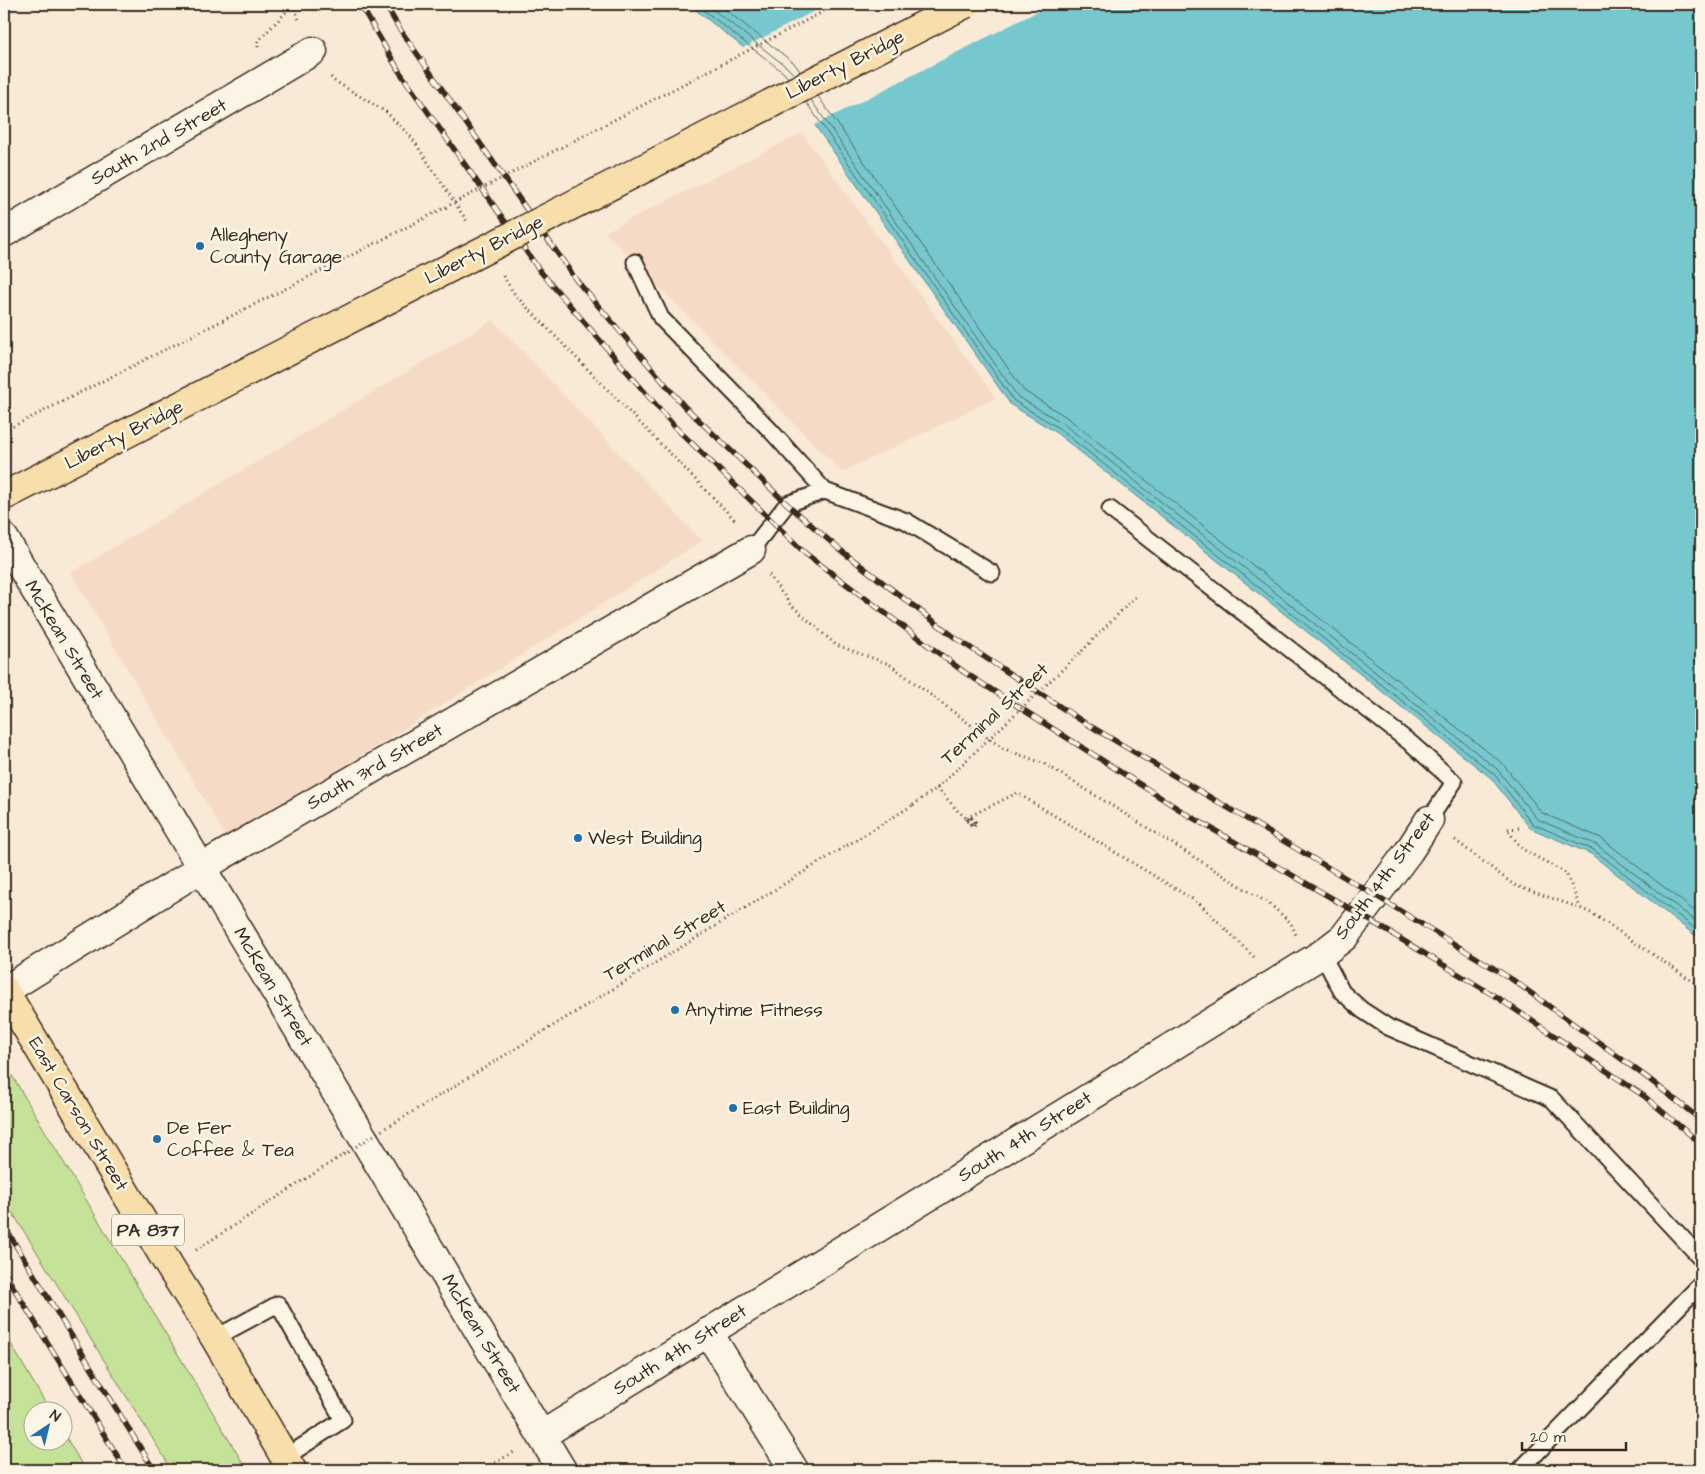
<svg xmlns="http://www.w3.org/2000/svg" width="1705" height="1474" font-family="'Architects Daughter',sans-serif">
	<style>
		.built { fill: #f5dbc6 }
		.green { fill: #c5e299; stroke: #80865c }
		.water { fill: #77c8ce; stroke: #5f8988 }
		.pier { fill: #f9e9d7 }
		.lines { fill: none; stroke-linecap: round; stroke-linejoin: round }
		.shore { stroke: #536964; stroke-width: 1 }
		.lane-casing { stroke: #3b2a1e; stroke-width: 19 }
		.street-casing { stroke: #3b2a1e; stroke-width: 31 }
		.primary-casing { stroke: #3b2a1e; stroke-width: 31 }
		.path { stroke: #3b2a1e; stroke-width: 3; stroke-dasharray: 1 4; stroke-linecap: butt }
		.lane { stroke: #fcf5e5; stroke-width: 15 }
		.street { stroke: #fcf5e5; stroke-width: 28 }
		.primary { stroke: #f8deab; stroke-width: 28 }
		.rail-casing { stroke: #3b2a1e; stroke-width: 5.5 }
		.rail { stroke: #fcf5e5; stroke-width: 4; stroke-dasharray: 11; stroke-linecap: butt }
		.highway-bridge-casing { stroke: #3b2a1e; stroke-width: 31; stroke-linecap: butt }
		.path-bridge { stroke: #3b2a1e; stroke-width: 3; stroke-dasharray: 1 4; stroke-linecap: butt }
		.highway-bridge { stroke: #f8deab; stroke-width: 28 }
		.poi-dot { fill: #1f6fb2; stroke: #fcf5e5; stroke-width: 2 }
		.labels { text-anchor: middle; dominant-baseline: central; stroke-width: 5; stroke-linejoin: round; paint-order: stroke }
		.shield { fill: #fcf5e5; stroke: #75675a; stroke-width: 1 }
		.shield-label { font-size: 18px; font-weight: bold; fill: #3b2a1e }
		.street-label { font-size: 19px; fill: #3b2a1e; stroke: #fcf5e5 }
		.poi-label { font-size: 19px; fill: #3b2a1e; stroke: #fcf5e5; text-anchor: start }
	</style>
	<rect width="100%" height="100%" fill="#f9e9d7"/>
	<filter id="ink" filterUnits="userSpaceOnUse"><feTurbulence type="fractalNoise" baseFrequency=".02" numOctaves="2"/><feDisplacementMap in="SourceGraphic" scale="10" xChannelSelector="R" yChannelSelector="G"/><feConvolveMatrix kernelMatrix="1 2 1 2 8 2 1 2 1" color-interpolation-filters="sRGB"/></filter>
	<g filter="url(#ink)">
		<!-- built -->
		<path class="built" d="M802,133L996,398L842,472L605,232Z
			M493,320L702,541L228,840L71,573Z"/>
		<!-- green -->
		<path class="green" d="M4,1062L247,1470H172L4,1199Z
			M4,1332L50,1411L32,1412V1442H62L63,1432L85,1470H4Z"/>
		<!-- water -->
		<path class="water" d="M688,4H1701V940L1591,854L1530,828L1491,778L1054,431L1011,405L781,77Z"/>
		<!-- pier -->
		<path class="pier" d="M828,4H1052L813,126L780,79L741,49Z"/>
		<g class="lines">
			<!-- shore -->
			<path class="shore" d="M696,4L784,73L788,78
				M706,4L788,68L794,75
				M718,4L794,63L800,71
				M818,96L1024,391L1065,416L1502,763L1542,813L1601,838L1701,916
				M811,100L1018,397L1061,422L1497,769L1537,819L1597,845L1701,925
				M806,102L1014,401L1057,427L1494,774L1533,824L1594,850L1701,933"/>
			<!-- lane casing -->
			<g class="lane-casing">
				<path id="lane" d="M635,262L661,318L772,432L825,491L906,521L992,573
					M1110,509L1413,745L1454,782L1429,820
					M751,550L787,504L825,491
					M1322,954L1342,992L1362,1010L1388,1027L1552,1099L1701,1258
					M215,1338L278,1304L343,1420L284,1458
					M1520,1470L1701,1284"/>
			</g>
			<!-- street casing -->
			<g class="street-casing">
				<path id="street" d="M4,233L313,51
					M4,538L562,1470
					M4,991L221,856L751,550
					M708,1332L794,1470
					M542,1435L1322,954L1344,937L1409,851L1429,820"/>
			</g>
			<!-- primary casing -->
			<g class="primary-casing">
				<path id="primary" d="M4,990L170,1267L215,1338L292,1470"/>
			</g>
			<!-- path -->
			<path class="path" d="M293,4L300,22
				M258,47V41L293,5
				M331,77L333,80L386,112L412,138L468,223
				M503,276L515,295L736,521
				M769,575L790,604L836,645L889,664L1002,748L1045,764L1271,905L1291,923L1296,935
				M1082,651L1138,594
				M968,820L972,825L974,823L970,817L967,820L972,826L976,823L970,816L966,820L973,827L977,824L970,816L1017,793L1199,903L1254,957
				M1519,828L1507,829L1522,849L1566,873L1580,907
				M1455,840L1514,885L1580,908L1593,914L1701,987
				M391,1125L913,805
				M196,1250L335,1160
				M482,1470L514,1452"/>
			<!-- lane -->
			<use href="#lane" class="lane"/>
			<!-- street -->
			<use href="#street" class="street"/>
			<!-- primary -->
			<use href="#primary" class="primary"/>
			<!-- rail casing -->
			<g class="rail-casing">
				<path id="rail" d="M360,4L399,71L540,271L675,427L806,554L964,672L1188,815L1361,915L1498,998L1644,1096L1701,1144
					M385,4L399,28L577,281L684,406L787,504L839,549L957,639L1082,721L1376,896L1513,980L1649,1079L1701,1120
					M4,1226L154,1470
					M4,1272L126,1470"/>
			</g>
			<!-- rail -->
			<use href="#rail" class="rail"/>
			<!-- highway-bridge casing -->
			<g class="highway-bridge-casing">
				<path id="highway-bridge" d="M4,496L965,4"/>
			</g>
			<!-- path-bridge -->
			<path class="path-bridge" d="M4,431L423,219L838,4
				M937,788L958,811L968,820
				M913,805L937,788L1082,651
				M335,1160L390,1125"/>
			<!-- highway-bridge -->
			<use href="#highway-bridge" class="highway-bridge"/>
		</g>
	</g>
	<!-- markers -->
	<g class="poi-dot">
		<circle cx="200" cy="246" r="5"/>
		<circle cx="578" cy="838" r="5"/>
		<circle cx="675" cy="1010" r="5"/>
		<circle cx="733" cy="1108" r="5"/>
		<circle cx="157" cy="1139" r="5"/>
	</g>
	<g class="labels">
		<!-- shield labels -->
		<rect class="shield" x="112" y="1214.5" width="72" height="31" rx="4"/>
		<g class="shield-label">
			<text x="148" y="1230">PA 837</text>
		</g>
		<!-- street labels -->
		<g class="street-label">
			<text transform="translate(845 65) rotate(-27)">Liberty Bridge</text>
			<text transform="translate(159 142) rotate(-30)">South 2nd Street</text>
			<text transform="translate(484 250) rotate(-27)">Liberty Bridge</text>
			<text transform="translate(124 435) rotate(-27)">Liberty Bridge</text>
			<text transform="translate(64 640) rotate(59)">McKean Street</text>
			<text transform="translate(995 714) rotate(-43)">Terminal Street</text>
			<text transform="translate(375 767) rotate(-30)">South 3rd Street</text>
			<text transform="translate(1385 876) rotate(-53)">South 4th Street</text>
			<text transform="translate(665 941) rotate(-31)">Terminal Street</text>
			<text transform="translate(273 987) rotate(59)">McKean Street</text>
			<text transform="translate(78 1114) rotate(59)">East Carson Street</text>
			<text transform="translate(1025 1137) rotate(-32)">South 4th Street</text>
			<text transform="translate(481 1334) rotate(59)">McKean Street</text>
			<text transform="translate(680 1350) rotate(-32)">South 4th Street</text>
		</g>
		<!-- poi labels -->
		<g class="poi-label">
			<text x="210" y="235">Allegheny<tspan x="210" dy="22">County Garage</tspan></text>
			<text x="588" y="838">West Building</text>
			<text x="685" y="1010">Anytime Fitness</text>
			<text x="743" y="1108">East Building</text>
			<text x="167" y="1128">De Fer<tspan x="167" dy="22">Coffee &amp; Tea</tspan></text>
		</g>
	</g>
	<!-- margin -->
	<rect width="1705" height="1474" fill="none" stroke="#fcf5e5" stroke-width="20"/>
	<rect x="10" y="10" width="1685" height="1454" fill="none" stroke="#3b2a1e" stroke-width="2" filter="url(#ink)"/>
	<!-- north arrow -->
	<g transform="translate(48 1426) rotate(35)"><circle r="24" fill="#fcf5e5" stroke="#afa495"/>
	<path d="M0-4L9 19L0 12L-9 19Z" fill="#1f6fb2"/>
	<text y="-8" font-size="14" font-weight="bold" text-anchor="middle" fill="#3b2a1e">N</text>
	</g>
	<!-- scale -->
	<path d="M1522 1442v8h104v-8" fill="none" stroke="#3b2a1e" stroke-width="2.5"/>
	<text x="1530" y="1442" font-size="15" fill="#3b2a1e" stroke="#fcf5e5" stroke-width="4" paint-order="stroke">20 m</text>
</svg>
